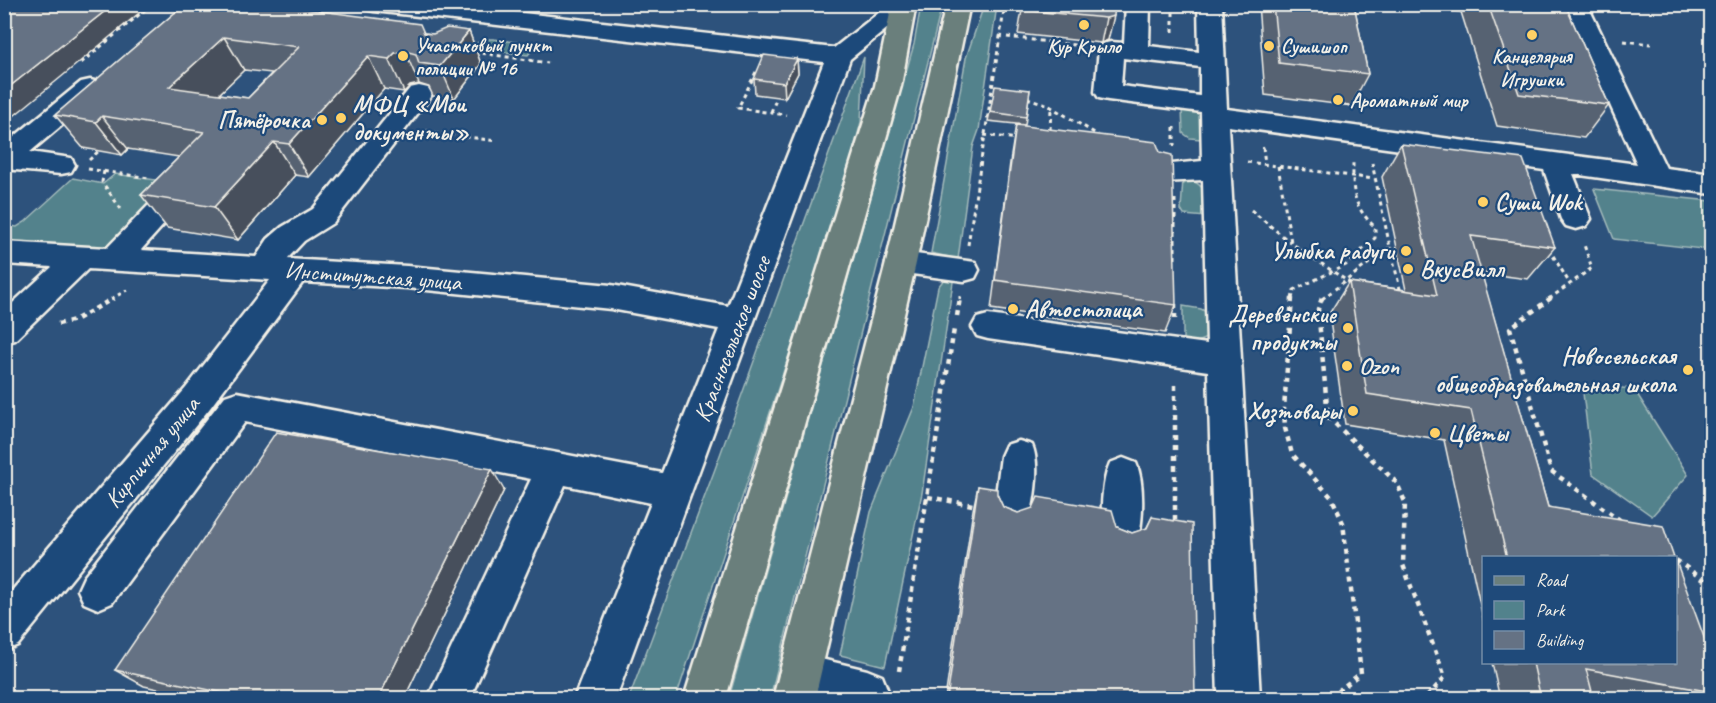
<svg xmlns="http://www.w3.org/2000/svg" width="1716" height="703" font-family="Caveat,sans-serif">
	<style>
		.green { fill: #52828c; stroke: #a3baba; stroke-width: 1.5 }
		.lines { fill: none; stroke-linecap: round; stroke-linejoin: round }
		.minor-casing { stroke: #f4f1e8; stroke-width: 5 }
		.major-casing { stroke: #f4f1e8; stroke-width: 5 }
		.path-far1 { stroke: #f4f1e8; stroke-width: 3; stroke-dasharray: 4 4; stroke-linecap: butt }
		.path { stroke: #f4f1e8; stroke-width: 4.5; stroke-dasharray: 5 5; stroke-linecap: butt }
		.minor { fill: #1f4a7a; fill-rule: evenodd }
		.major { fill: #6b7f7c; fill-rule: evenodd }
		.wall { fill: #576272; stroke: #f4f1e8; stroke-width: 1.5; fill-rule: evenodd }
		.shaded-wall { fill: #47505c; stroke: #f4f1e8; stroke-width: 1.5 }
		.building { fill: #657284; stroke: #f4f1e8; stroke-width: 1.5; fill-rule: evenodd }
		.poi-dot { fill: #ffd166; stroke: #1f4a7a; stroke-width: 2 }
		.labels { text-anchor: middle; dominant-baseline: central; stroke-width: 4.5; stroke-linejoin: round; paint-order: stroke }
		.far-poi-label { font-size: 20px; font-weight: bold; fill: #f4f1e8; stroke: #1f4a7a; text-anchor: start }
		.poi-label { font-size: 24px; font-weight: bold; fill: #f4f1e8; stroke: #1f4a7a; text-anchor: start }
		.street-label { font-size: 24px; fill: #f4f1e8; stroke: #1f4a7a }
	</style>
	<rect width="100%" height="100%" fill="#2d527c"/>
	<filter id="ink" filterUnits="userSpaceOnUse"><feTurbulence type="fractalNoise" baseFrequency=".0167" numOctaves="2"/><feDisplacementMap in="SourceGraphic" scale="12" xChannelSelector="R" yChannelSelector="G"/><feConvolveMatrix kernelMatrix="1 2 1 2 8 2 1 2 1" color-interpolation-filters="sRGB"/></filter>
	<g filter="url(#ink)">
		<!-- green -->
		<path class="green" d="M921,5H942L770,698H729L914,44Z
			M984,5H997L979,130L973,147L958,259L931,253L966,58Z
			M486,39H493L536,45L528,55L472,48L477,43Z
			M864,57L861,122L842,194L676,698H629L715,469Z
			M1182,108L1202,111L1204,136L1201,139L1190,138L1183,133Z
			M115,174L176,183L109,248L98,253L5,244L4,225L17,227L25,222L73,178L103,184Z
			M1183,179C1209,183 1204,194 1206,217L1184,215L1181,210Z
			M1594,189L1711,201V250L1614,239Z
			M954,275L922,493L885,666L840,655L871,512L914,407L938,287L945,278Z
			M1183,306L1201,309L1208,313L1209,337L1192,344L1183,343Z
			M1582,385L1634,389L1688,475L1652,516L1593,474Z"/>
		<g class="lines">
			<!-- minor casing -->
			<g class="minor-casing">
				<path id="minor" d="M363,4H442L834,48L890,4L916,5L850,59L616,698H574L651,503L565,485L470,698H428L531,479L245,422L112,603L98,609L84,603L78,590L84,577L225,396L237,392L662,473L719,329L611,309L407,288L303,282L210,408L18,645L4,651V600L186,388L270,280L88,269L15,340L4,343V311L52,267L4,264V242L107,248L177,176L187,173L197,176L201,183L141,250L256,257L268,239L282,227L313,209L410,88L419,86L428,88L432,94L428,100L333,223L304,241L287,259L407,266L611,285L728,306L824,62L374,11L366,9Z
					M1126,4H1150L1149,46L1199,52L1198,4H1222L1227,109L1637,164L1564,4H1587L1666,168L1712,174V194L1573,174L1591,219L1586,226L1576,229L1566,226L1561,219L1544,170L1228,126L1260,698H1218L1208,371L988,339L977,336L972,327L977,318L988,315L1207,344L1203,180L1162,182L1152,180L1148,173L1152,166L1202,161L1201,112L1108,100L1099,98L1095,92L1099,49L1102,44L1111,42L1124,43ZM1123,58L1200,67V96L1121,86Z
					M90,80L99,82L103,88L99,94L30,152L71,158L75,165L71,172L61,174L4,169V145L81,82Z
					M901,252L975,262L979,270L975,278L964,281L890,271L886,263L890,255Z
					M1019,441L1032,445C1041,464 1034,511 1025,530L1012,535L999,530L993,518L1001,456L1006,445Z
					M1123,458L1136,463C1145,482 1144,530 1134,550L1121,555L1108,550C1098,530 1101,483 1110,463Z
					M800,654L867,670L882,676L888,691L885,698H810L785,690L779,675L785,660Z"/>
			</g>
			<!-- major casing -->
			<g class="major-casing">
				<path id="major" d="M892,4H916L901,86L726,698H684L875,86Z
					M946,4H970L916,263L815,698H773L886,263Z"/>
			</g>
			<!-- path-far1 -->
			<path class="path-far1" d="M1173,4V32
				M999,36L1083,46
				M1624,41L1651,44
				M474,52L548,63
				M81,63L152,4
				M756,72L738,108L786,115
				M1027,98L1046,104L1098,135
				M771,112L777,97
				M1174,127V146
				M1050,130L1051,109
				M426,131L496,141
				M984,135L1018,139
				M1263,147L1265,164
				M89,160L102,148
				M1247,162L1374,179
				M1278,166L1291,242
				M88,169L149,178
				M104,171L102,182L121,209
				M1175,199V263
				M1251,210L1291,243L1353,285
				M968,245L1005,4
				M1390,247L1401,293
				M1549,249L1570,284
				M111,299L127,290
				M960,299V296
				M1292,299L1294,290L1346,265L1375,238V227C1351,204 1353,191 1353,160
				M1322,299L1390,247L1372,163
				M1549,299L1592,268L1584,245"/>
			<!-- path -->
			<path class="path" d="M1292,298L1284,409L1285,428L1292,454L1332,498L1343,523L1361,673L1329,698
				M1322,298L1318,309L1328,417L1397,483L1405,502L1403,565L1445,677L1426,698
				M1551,298L1510,328L1551,471L1620,520
				M1175,304V323
				M957,316L960,298
				M58,324L75,320L114,298
				M1175,385V524
				M928,497L978,506
				M1676,560L1712,586
				M899,671L954,329"/>
			<!-- minor -->
			<use href="#minor" class="minor"/>
			<!-- major -->
			<use href="#major" class="major"/>
		</g>
		<!-- wall -->
		<path class="wall" d="M185,4L424,33L433,34L469,31L481,64L454,99L433,96L429,87L419,84L410,86L404,92L384,89L309,177L295,175L238,240L167,228L141,195L179,157L128,149L122,155L83,148L55,115ZM244,70L272,73L248,98L219,94Z
			M1023,4H1115L1108,40L1101,43L1018,34Z
			M1258,4H1354L1368,74L1351,106L1265,95Z
			M1397,4H1565L1609,105L1584,138L1497,126L1461,12Z
			M797,59L798,73L785,98L755,94L754,79Z
			M1030,90L1025,125L988,121L990,112Z
			M1016,125L1176,305L1165,333L991,309L1011,155Z
			M1401,144L1555,247L1528,279L1481,273L1548,507L1674,558H1484V623L1444,440L1345,424L1329,314L1349,282L1406,290L1382,177Z
			M978,486L997,494L1003,507L1018,513L1117,527L1132,533L1146,529L1152,517L1195,699H945L973,510Z
			M504,490L404,699H204L144,686L115,670Z
			M1712,659V699H1500L1492,663H1676Z"/>
		<!-- shaded-wall -->
		<path class="shaded-wall" d="M114,4H150L4,124V91Z
			M1114,16L1108,40L1101,43L1106,18Z
			M469,31L481,64L454,99L440,66Z
			M224,37L244,70L192,120L169,87Z
			M405,51L419,84L410,86L404,92L389,59L395,53Z
			M368,56L384,89L309,177L289,144Z
			M797,59L798,73L785,98L784,83Z
			M102,116L128,149L122,155L96,122Z
			M274,142L295,175L238,240L214,207Z
			M492,469L504,490L404,699H378Z"/>
		<!-- building -->
		<path class="building" d="M4,4H114L4,91Z
			M185,4H267L420,24L424,33L433,34L447,28L469,31L440,66L419,63L416,54L405,51L395,53L389,59L368,56L289,144L274,142L214,207L141,195L204,132L102,116L96,122L55,115ZM224,37L299,47L248,98L169,87Z
			M1023,4H1115L1114,16L1106,18L1022,10Z
			M1273,4H1354L1368,74L1279,63Z
			M1488,4H1565L1609,105L1519,94Z
			M764,55L797,59L784,83L754,79Z
			M995,86L1030,90L1026,117L990,112Z
			M1016,125L1156,142L1160,152L1172,155L1176,305L995,280Z
			M1401,144L1523,159L1555,247L1471,236L1548,507L1663,526L1674,558H1507L1471,410L1367,394L1349,282L1437,295Z
			M276,432L492,469L378,699H252L115,670Z
			M978,486L997,489V494L1003,507L1018,513L1033,508L1038,497L1112,510L1117,527L1132,533L1147,528L1152,517L1192,524L1195,699H947Z
			M1676,561L1712,659V692L1586,669L1594,699H1541L1533,663H1676Z"/>
	</g>
	<!-- markers -->
	<g class="poi-dot">
		<circle cx="1084" cy="25" r="6"/>
		<circle cx="1532" cy="35" r="6"/>
		<circle cx="1269" cy="46" r="6"/>
		<circle cx="403" cy="56" r="6"/>
		<circle cx="1338" cy="100" r="6"/>
		<circle cx="341" cy="118" r="6"/>
		<circle cx="322" cy="120" r="6"/>
		<circle cx="1483" cy="202" r="6"/>
		<circle cx="1406" cy="251" r="6"/>
		<circle cx="1408" cy="269" r="6"/>
		<circle cx="1013" cy="309" r="6"/>
		<circle cx="1348" cy="328" r="6"/>
		<circle cx="1347" cy="366" r="6"/>
		<circle cx="1688" cy="370" r="6"/>
		<circle cx="1353" cy="411" r="6"/>
		<circle cx="1435" cy="433" r="6"/>
	</g>
	<g class="labels">
		<!-- far-poi labels -->
		<g class="far-poi-label">
			<text x="415" y="45">Участковый пункт<tspan x="415" dy="23">полиции № 16</tspan></text>
			<text x="1084" y="46" text-anchor="middle">Кур Крыло</text>
			<text x="1281" y="46">Сушишоп</text>
			<text x="1532" y="56" text-anchor="middle">Канцелярия<tspan x="1532" dy="23">Игрушки</tspan></text>
			<text x="1350" y="100">Ароматный мир</text>
		</g>
		<!-- poi labels -->
		<g class="poi-label">
			<text x="353" y="104">МФЦ «Мои<tspan x="353" dy="28">документы»</tspan></text>
			<text x="310" y="120" text-anchor="end">Пятёрочка</text>
			<text x="1495" y="202">Суши Wok</text>
			<text x="1394" y="251" text-anchor="end">Улыбка радуги</text>
			<text x="1420" y="269">ВкусВилл</text>
			<text x="1025" y="309">Автостолица</text>
			<text x="1336" y="314" text-anchor="end">Деревенские<tspan x="1336" dy="28">продукты</tspan></text>
			<text x="1676" y="356" text-anchor="end">Новосельская<tspan x="1676" dy="28">общеобразовательная школа</tspan></text>
			<text x="1359" y="366">Ozon</text>
			<text x="1341" y="411" text-anchor="end">Хозтовары</text>
			<text x="1447" y="433">Цветы</text>
		</g>
		<!-- street labels -->
		<g class="street-label">
			<text transform="translate(373 276) rotate(4)">Институтская улица</text>
			<text transform="translate(732 339) rotate(-69)">Красносельское шоссе</text>
			<text transform="translate(152 452) rotate(-51)">Кирпичная улица</text>
		</g>
	</g>
	<!-- margin -->
	<rect width="1716" height="703" fill="none" stroke="#1f4a7a" stroke-width="24"/>
	<rect x="12" y="12" width="1692" height="679" fill="none" stroke="#f4f1e8" stroke-width="2" filter="url(#ink)"/>
	<!-- legend -->
	<rect x="1482" y="556" width="195" height="108" fill="#1f4a7a" stroke="#748da6" stroke-width="1.5"/>
	<rect x="1494" y="576" width="30" height="9" fill="#6b7f7c" stroke="#748da6" stroke-width="1.5"/>
	<text x="1536" y="586" font-size="18" fill="#f4f1e8">Road</text>
	<rect x="1494" y="601" width="30" height="18" fill="#52828c" stroke="#748da6" stroke-width="1.5"/>
	<text x="1536" y="616" font-size="18" fill="#f4f1e8">Park</text>
	<rect x="1494" y="631" width="30" height="18" fill="#657284" stroke="#748da6" stroke-width="1.5"/>
	<text x="1536" y="646" font-size="18" fill="#f4f1e8">Building</text>
</svg>
